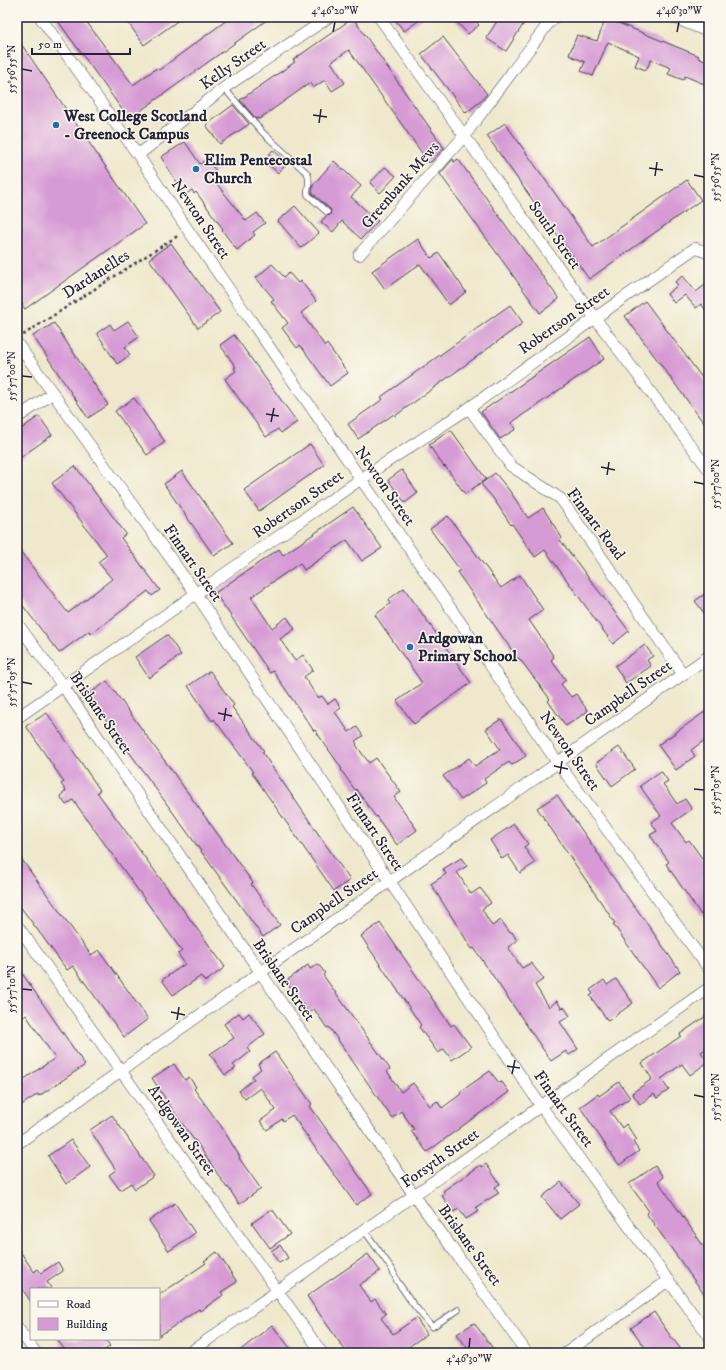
<svg xmlns="http://www.w3.org/2000/svg" width="726" height="1370" font-family="'IM FELL DW Pica',serif">
	<style>
		.building { fill: #d69ad5 }
		.lines { fill: none; stroke-linecap: round; stroke-linejoin: round }
		.lane-casing { stroke: #414051; stroke-width: 7 }
		.street-casing { stroke: #414051; stroke-width: 12 }
		.path { stroke: #414051; stroke-width: 2.5; stroke-dasharray: 3 3; stroke-linecap: butt }
		.lane { stroke: #fff; stroke-width: 5.5 }
		.street { stroke: #fff; stroke-width: 11 }
		.ticks { fill: none; stroke: #22223b; stroke-width: 1.5 }
		.poi-dot { fill: #1f6fb2; stroke: #fbf7ec; stroke-width: 1.5 }
		.labels { text-anchor: middle; dominant-baseline: central; stroke-width: 3; stroke-linejoin: round; paint-order: stroke }
		.street-label { font-size: 16px; fill: #22223b; stroke: #fbf7ec }
		.poi-label { font-size: 16px; font-weight: bold; fill: #22223b; stroke: #fbf7ec; text-anchor: start }
		.neatline { fill: none; stroke: #22223b; stroke-width: 1.5 }
		.ticks-label { font-size: 10px; text-anchor: middle; fill: #22223b }
	</style>
	<rect width="100%" height="100%" fill="#fbf7ec"/>
	<filter id="ink" filterUnits="userSpaceOnUse"><feTurbulence type="fractalNoise" baseFrequency=".025" numOctaves="2"/><feDisplacementMap in="SourceGraphic" scale="8" xChannelSelector="R" yChannelSelector="G"/><feConvolveMatrix kernelMatrix="1 2 1 2 8 2 1 2 1" color-interpolation-filters="sRGB"/></filter>
	<filter id="wash" filterUnits="userSpaceOnUse"><feTurbulence type="fractalNoise" baseFrequency=".012" numOctaves="4" result="noise"/><feDisplacementMap in="SourceGraphic" scale="16" xChannelSelector="R" yChannelSelector="G"/><feGaussianBlur stdDeviation="0.9" result="paint"/><feColorMatrix in="noise" values="0 0 0 0 0 0 0 0 0 0 0 0 0 0 0 0 0 1.4 0 .05"/><feComposite in="paint" operator="in"/></filter>
	<g filter="url(#wash)">
		<rect width="100%" height="100%" fill="#efe8cc"/>
		<g id="blocks">
			<!-- building -->
			<path class="building" d="M55,17H83L133,85L157,68L159,70L231,17H271L129,119Z
				M124,17H183L144,45Z
				M393,17H424L404,31Z
				M452,17H472L479,25L468,34Z
				M500,17H528L506,51L486,38Z
				M353,18L444,148L431,162V161L429,163L349,50L331,62L345,83L332,91L325,80L313,88L310,83L259,119L258,118L256,119L240,100L295,62L293,60Z
				M606,18L699,56L698,58L709,63V86L685,76L683,80L668,74L671,68L651,60L646,70L635,66L639,56L608,42L593,76L581,71L585,62L569,55L577,35L597,41Z
				M443,37L487,94L482,100L466,113L421,54Z
				M17,38L145,224L25,309L17,297Z
				M233,105L249,124L220,144L206,125Z
				M505,123L593,247L687,180L701,200L589,279L487,136Z
				M185,142L200,164L207,159L216,171L210,175L246,221L257,213L265,223L253,232L255,235L237,250L222,230L223,229L196,192L194,194L192,190L185,195L161,157Z
				M273,150L288,163L278,173L264,160Z
				M453,159L454,162L458,159L559,299L540,313L440,174Z
				M334,161L361,186L351,197L378,221L361,239L342,221L333,232L321,222L326,216L330,215L331,210L312,193L313,185Z
				M385,167L396,176L380,193L370,183Z
				M295,206L319,233L301,248L278,221Z
				M418,239L431,258L439,253L466,292L449,305L420,264L385,289L372,271Z
				M171,243L220,312L198,328L149,259Z
				M272,264L284,277L289,273L298,283L301,281L316,301L301,313L325,346L327,344L348,373L330,386L300,345L297,348L282,328L288,323L271,301L274,299L256,278Z
				M683,276L696,292L709,282V314L701,304L696,308L685,295L674,303L667,294L678,285L675,282Z
				M645,301L709,387V430L625,316Z
				M510,305L523,323L395,416L394,414L358,439L348,424L383,399L381,397Z
				M128,321L139,337L125,347L130,355L117,364L97,333L110,324L114,330Z
				M54,323L108,405L88,418L33,336Z
				M234,335L297,422L281,433L278,429L266,437L225,379L236,371L234,368L236,367L220,345Z
				M590,337L604,359L511,423L516,429L500,439L481,412Z
				M134,398L165,442L147,455L115,411Z
				M39,416L52,435L17,460V432Z
				M451,430L486,479L465,494L445,466L444,467L429,445Z
				M310,444L324,465L259,511L244,490Z
				M75,466L126,534L121,538L160,590L152,596L148,591L91,634L89,631L59,653L17,598V547L68,613L112,579L98,562L107,555L52,483Z
				M402,470L418,493L405,503L388,480Z
				M182,471L233,543L214,556L164,484Z
				M495,473L509,490L528,518L543,508L562,538L560,540L629,631L613,644L545,550L535,557L512,524L511,525L493,498L481,484Z
				M353,507L382,548L362,561L347,540L304,570L300,563L251,597L272,628L287,617L295,629L280,639L295,661L303,655L313,670L304,677L318,698L322,696L328,704L335,699L341,708L335,712L349,732L357,727L363,736L355,741L357,744L356,745L369,763L376,758L401,792L394,797L417,830L397,845L376,816H375L356,789L355,790L341,770L342,769L315,730L314,731L273,671L270,673L215,593L279,549L283,555Z
				M448,516L501,588L520,575L543,610L529,620L554,657L551,660L566,680L561,684L571,697L576,694L588,711L566,726L548,701L550,699L519,658L518,659L457,572L460,570L430,529Z
				M404,588L471,683L414,724L397,701L422,683L375,615L390,604L388,600Z
				M709,591V619L695,601Z
				M167,635L181,655L149,678L135,657Z
				M645,645L653,656L647,660L651,666L626,683L615,666Z
				M210,671L234,705L232,707L264,751L262,752L350,880L334,891L252,773L253,772L214,719L212,721L188,686Z
				M107,681L253,883L251,884L280,925L263,937L88,695Z
				M709,709V737L691,750L695,756L676,770L658,745Z
				M47,713L100,790L97,792L225,967L205,982L201,976L173,995L162,980L185,964L178,954L182,951L73,800L66,805L60,796L66,791L61,784L64,782L26,726Z
				M501,719L526,756L512,765L509,762L484,779L486,783L461,800L443,776L469,758L475,766L500,749L486,729Z
				M619,747L635,769L612,786L596,763Z
				M661,771L668,781L663,784L677,804L685,799L692,809L672,823L686,842L689,840L709,868V924L702,914L701,915L666,864L669,862L650,835L657,831L651,822L661,816L640,786Z
				M557,795L602,859L601,860L635,908H636L680,971L658,988L613,924L615,923L537,808Z
				M514,824L528,844L524,847L535,863L520,873L508,855L502,859L490,840Z
				M17,853L91,955L99,950L148,1019L124,1037L73,966L67,970L17,902Z
				M461,858L467,866L457,872L471,894L480,888L485,894L491,903L482,909L492,926L501,920L510,933L512,932L517,941L508,947L522,968L531,963L544,979L535,985L549,1007L557,1001L562,1009L564,1007L570,1016L560,1022L578,1049L569,1055L566,1051L551,1061L474,948L472,949L431,884L446,874L443,869Z
				M380,923L451,1026L454,1024L471,1047L452,1060L444,1049L438,1053L419,1027L421,1025L361,936Z
				M318,964L325,973L323,975L390,1069L387,1071L401,1092L413,1083L430,1106L437,1101L442,1108L461,1094L460,1092L490,1071L499,1083L502,1082L509,1092L427,1152L411,1131L414,1129L401,1111L392,1118L329,1027L327,1028L314,1009L308,1013L286,981L308,965L310,969Z
				M17,966L85,1065L39,1096L38,1094L17,1108V1084L55,1058L26,1015L17,1022Z
				M616,979L633,1003L608,1021L590,996L593,994L590,990L604,980L607,985Z
				M239,1013L243,1018L249,1013L265,1034L247,1048L250,1052L233,1065L236,1068L225,1075L210,1054L234,1038L224,1024Z
				M709,1014V1047L701,1052L708,1062L690,1075L682,1064L661,1079L669,1090L657,1098L654,1094L640,1104L632,1093L652,1079L642,1063L681,1036L680,1034Z
				M275,1052L312,1104L310,1106L372,1194L356,1205L292,1115L283,1121L282,1119L267,1130L260,1121L276,1110L262,1090L260,1088L245,1099L239,1091L254,1079L252,1076L261,1069L258,1064Z
				M174,1064L185,1080L189,1077L196,1087L194,1089L221,1126L240,1157L239,1158L261,1189L239,1204L228,1187L227,1188L195,1140H194L178,1118L152,1078Z
				M619,1082L630,1098L610,1111L622,1128L626,1124L637,1140L633,1142L639,1151L619,1165L580,1107L598,1094L599,1096Z
				M112,1115L154,1176L135,1189L131,1183L120,1190L109,1175L116,1170L90,1130Z
				M71,1140L90,1167L66,1184L48,1156Z
				M486,1164L500,1184L495,1187L499,1193L476,1207L479,1211L466,1219L459,1209L453,1212L442,1196L445,1194L443,1191L481,1165L482,1167Z
				M655,1166L663,1177L658,1181L709,1254V1301L646,1213L649,1211L629,1184Z
				M561,1182L579,1204L560,1219L542,1197Z
				M175,1203L195,1233L169,1251L149,1221Z
				M272,1209L290,1234L270,1248L252,1223Z
				M280,1245L288,1258L279,1263L271,1251Z
				M17,1247L34,1272L38,1269L41,1273L58,1262L63,1271L47,1282L52,1289H31V1302L17,1281Z
				M217,1252L237,1282L221,1292L223,1295L200,1311L199,1309L159,1336V1295L206,1263L204,1261Z
				M368,1254L380,1271L359,1285L371,1302L375,1299L386,1314L381,1318L393,1334L416,1318L427,1334L400,1353H347L307,1296Z
				M654,1312L669,1334L684,1353H649L631,1328Z
				M474,1323L489,1343L496,1353H471L457,1334Z
				M272,1325L294,1353H237Z
				M57,1339H105L110,1346L101,1353H67Z"/>
		</g>
	</g>
	<g filter="url(#ink)">
		<use href="#blocks" fill-opacity="0" stroke="#414051" stroke-width="1"/>
		<g class="lines">
			<!-- lane casing -->
			<g class="lane-casing">
				<path id="lane" d="M224,88L263,133L307,173C312,181 306,187 308,195L327,212
					M364,1230L392,1269L397,1281L413,1304L432,1327L458,1310"/>
			</g>
			<!-- street casing -->
			<g class="street-casing">
				<path id="street" d="M40,17L138,155L188,230L558,763L709,969
					M379,17L595,318L709,470
					M672,17L709,32
					M138,155L224,88L329,17
					M359,255L465,135L548,24L555,17
					M17,343L196,594L541,1106L709,1336
					M469,408L511,466L561,499L683,674
					M17,418L53,393
					M17,623L63,686L414,1195L527,1353
					M17,718L361,479L469,408L595,318L695,248L709,253
					M17,925L322,1353
					M17,1144L709,656
					M17,1327L36,1353
					M189,1353L709,988
					M566,1353L669,1280"/>
			</g>
			<!-- path -->
			<path class="path" d="M23,335L179,235"/>
			<!-- lane -->
			<use href="#lane" class="lane"/>
			<!-- street -->
			<use href="#street" class="street"/>
		</g>
	</g>
	<!-- ticks -->
	<path class="ticks" d="M333,32L335,22M677,32L679,22M22,69L32,71M313,115L327,117M319,123L321,109M649,168L663,170M694,175L704,177M655,176L657,162M22,376L32,377M266,414L279,416M271,422L274,408M601,467L615,470M607,475L609,462M694,482L704,484M22,682L32,684M218,713L232,716M224,721L226,708M554,766L568,769M560,774L562,761M694,789L704,790M22,989L32,990M171,1012L185,1015M177,1020L179,1007M507,1066L520,1068M512,1074L515,1060M694,1095L704,1097M469,1348L470,1338"/>
	<!-- markers -->
	<g class="poi-dot">
		<circle cx="56" cy="125" r="4"/>
		<circle cx="196" cy="169" r="4"/>
		<circle cx="410" cy="647" r="4"/>
	</g>
	<g class="labels">
		<!-- street labels -->
		<g class="street-label">
			<text transform="translate(233 64) rotate(-35)">Kelly Street</text>
			<text transform="translate(400 185) rotate(-49)">Greenbank Mews</text>
			<text transform="translate(201 219) rotate(56)">Newton Street</text>
			<text transform="translate(555 235) rotate(55)">South Street</text>
			<text transform="translate(96 274) rotate(-33)">Dardanelles</text>
			<text transform="translate(564 320) rotate(-35)">Robertson Street</text>
			<text transform="translate(385 486) rotate(55)">Newton Street</text>
			<text transform="translate(298 504) rotate(-35)">Robertson Street</text>
			<text transform="translate(596 524) rotate(53)">Finnart Road</text>
			<text transform="translate(193 563) rotate(55)">Finnart Street</text>
			<text transform="translate(628 693) rotate(-35)">Campbell Street</text>
			<text transform="translate(101 713) rotate(55)">Brisbane Street</text>
			<text transform="translate(570 751) rotate(55)">Newton Street</text>
			<text transform="translate(375 832) rotate(56)">Finnart Street</text>
			<text transform="translate(334 901) rotate(-35)">Campbell Street</text>
			<text transform="translate(284 980) rotate(55)">Brisbane Street</text>
			<text transform="translate(564 1109) rotate(54)">Finnart Street</text>
			<text transform="translate(182 1130) rotate(55)">Ardgowan Street</text>
			<text transform="translate(440 1158) rotate(-35)">Forsyth Street</text>
			<text transform="translate(470 1245) rotate(54)">Brisbane Street</text>
		</g>
		<!-- poi labels -->
		<g class="poi-label">
			<text x="64" y="116">West College Scotland<tspan x="64" dy="18">- Greenock Campus</tspan></text>
			<text x="204" y="160">Elim Pentecostal<tspan x="204" dy="18">Church</tspan></text>
			<text x="418" y="638">Ardgowan<tspan x="418" dy="18">Primary School</tspan></text>
		</g>
	</g>
	<!-- margin -->
	<rect width="726" height="1370" fill="none" stroke="#fbf7ec" stroke-width="44"/>
	<!-- legend -->
	<rect x="30" y="1288" width="130" height="52" fill="#fbf7ec" stroke="#a4a2a5"/>
	<rect x="38" y="1301" width="20" height="6" fill="#ffffff" stroke="#a4a2a5"/>
	<text x="66" y="1308" font-size="12" fill="#22223b">Road</text>
	<rect x="38" y="1318" width="20" height="12" fill="#d69ad5" stroke="#a4a2a5"/>
	<text x="66" y="1328" font-size="12" fill="#22223b">Building</text>
	<!-- scale -->
	<path d="M32 48v6h98v-6" fill="none" stroke="#22223b" stroke-width="2"/>
	<text x="38" y="48" font-size="12" fill="#22223b" stroke="#fbf7ec" stroke-width="3" paint-order="stroke">50 m</text>
	<rect x="22" y="22" width="682" height="1326" class="neatline"/>
	<g class="ticks-label">
		<text x="335" y="14">4°46'20"W</text>
		<text x="679" y="14">4°46'30"W</text>
		<text transform="translate(11 69) rotate(-90)" y="4">55°56'55"N</text>
		<text transform="translate(715 177) rotate(-90)" y="4">55°56'55"N</text>
		<text transform="translate(11 376) rotate(-90)" y="4">55°57'00"N</text>
		<text transform="translate(715 484) rotate(-90)" y="4">55°57'00"N</text>
		<text transform="translate(11 682) rotate(-90)" y="4">55°57'05"N</text>
		<text transform="translate(715 790) rotate(-90)" y="4">55°57'05"N</text>
		<text transform="translate(11 989) rotate(-90)" y="4">55°57'10"N</text>
		<text transform="translate(715 1097) rotate(-90)" y="4">55°57'10"N</text>
		<text x="469" y="1362">4°46'30"W</text>
	</g>
</svg>
